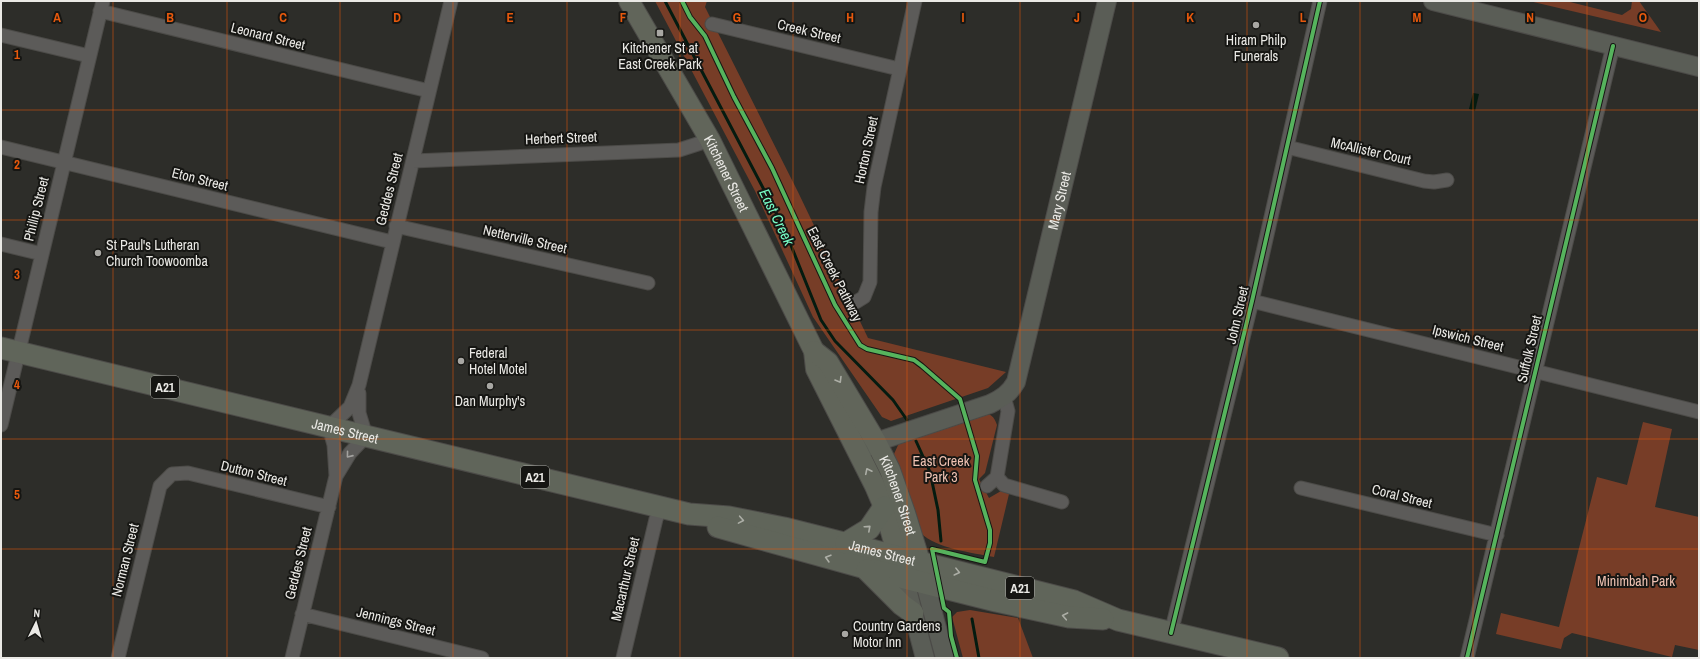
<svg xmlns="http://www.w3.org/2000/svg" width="1700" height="659" font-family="'Archivo Narrow',sans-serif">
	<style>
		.green { fill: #773d27 }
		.water { fill: #041b10 }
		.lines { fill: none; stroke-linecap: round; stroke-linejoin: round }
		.stream { stroke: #041b10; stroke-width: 3 }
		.minor-casing { stroke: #4c4b48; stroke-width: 15 }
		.secondary-casing { stroke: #4c4b48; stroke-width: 20 }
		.primary-casing { stroke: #4c4b48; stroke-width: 22 }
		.trunk-casing { stroke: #4c4b48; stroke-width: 23 }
		.minor { stroke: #5c5b59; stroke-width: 13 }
		.secondary { stroke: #5a5d56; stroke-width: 18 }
		.primary { stroke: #61655a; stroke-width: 20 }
		.trunk { stroke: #60655a; stroke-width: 21 }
		.cycleway-casing { stroke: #161613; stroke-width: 6 }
		.cycleway { stroke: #56b35d; stroke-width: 4 }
		.oneway { stroke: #acaea6 }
		.oneway2 { stroke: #a3a29f }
		.grid { fill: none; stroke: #e8590c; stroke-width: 1; stroke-opacity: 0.55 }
		.poi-dot { fill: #a8a7a3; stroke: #161613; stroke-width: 1.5 }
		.labels { text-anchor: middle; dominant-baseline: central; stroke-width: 4; stroke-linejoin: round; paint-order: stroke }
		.shield { fill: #161613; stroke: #aaaaa6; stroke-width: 1 }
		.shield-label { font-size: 13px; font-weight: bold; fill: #eae9e5 }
		.street-label { font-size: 14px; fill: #eae9e5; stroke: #161613 }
		.poi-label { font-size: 14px; fill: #eae9e5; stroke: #161613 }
		.park-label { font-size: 14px; fill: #f0c3b3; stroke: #161613 }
		.water-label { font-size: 15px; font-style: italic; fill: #77fbc5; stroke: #161613 }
		.grid-label { font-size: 13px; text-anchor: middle; font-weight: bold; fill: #e8590c; stroke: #161613; stroke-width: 4; stroke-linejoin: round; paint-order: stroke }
	</style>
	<rect width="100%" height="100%" fill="#2d2d29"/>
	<!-- green -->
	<path class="green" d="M655,1H707L705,7L798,192L868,338L1006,372L988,388L891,421L882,417L813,317L755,191Z
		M1529,1H1566L1622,15L1631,9L1632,1H1639L1661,32Z
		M982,413C991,414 994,416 997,425L985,473L979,479L989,498L1001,491L1009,494L994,557C973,553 935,548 921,533C915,526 898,467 894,454L899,443Z
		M1643,422L1672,429L1655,507L1699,517V650L1675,645L1672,657L1572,633L1564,638L1561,649L1496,634L1501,613L1559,627L1597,477L1627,485Z
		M970,610L1018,618L1033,658H963L952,617L957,612Z"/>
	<!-- water -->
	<path class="water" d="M1473,93L1479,94L1475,111L1469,109Z"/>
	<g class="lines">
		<!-- stream -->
		<path class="stream" d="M665,1L784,228L821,320L835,341L893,400L907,420
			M916,441L930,472L938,510L941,541
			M972,619L979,658"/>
		<!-- minor casing -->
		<g class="minor-casing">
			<path id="minor" d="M100,11L429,91
				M712,24L899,69
				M1,35L89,56
				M1,147L392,242
				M1287,147L1424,181L1434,182L1447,180
				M413,161L679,150L710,140
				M396,226L648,283
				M1,244L42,254
				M1252,301L1699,412
				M856,302L864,297L870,282L871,212L874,187L915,1
				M1,425L103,1
				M336,476L334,445L329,427L350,407L359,385L451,1
				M997,477L1004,485L1062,502
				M987,486L997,477L1008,411L1004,397
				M1301,488L1497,535
				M302,614L482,658
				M1171,633L1252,301L1320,1
				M118,658L160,486L172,474L188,473L329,507
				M292,658L336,476L350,453L366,436L359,413V393
				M623,658L656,519L661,508
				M1467,658L1613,46"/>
		</g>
		<!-- secondary casing -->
		<g class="secondary-casing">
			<g id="secondary">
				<path d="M1433,1L1699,67"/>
				<path id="s1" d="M858,452L876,442L990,404C1002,398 1009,394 1016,382L1107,1"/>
				<path d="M922,572L945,658"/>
				<path d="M904,578L925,658"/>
			</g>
		</g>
		<!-- primary casing -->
		<g class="primary-casing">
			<g id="primary">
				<path id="s2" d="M629,1L710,140L814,351L816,369L875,486L884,507L902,570"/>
				<path id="s3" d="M814,351L828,362L876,442L890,470L905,513L920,562"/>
			</g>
		</g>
		<!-- trunk casing -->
		<g class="trunk-casing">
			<g id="trunk">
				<path id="s4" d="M1,348L689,514L729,517L784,528L1074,601L1118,620L1278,658"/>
				<path d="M718,527L865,568L996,601L1069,617L1103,619"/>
				<path d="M846,543L869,529L884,507"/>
				<path d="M867,570L902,605L913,613"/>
			</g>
		</g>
		<!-- minor -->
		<use href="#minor" class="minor"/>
		<!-- secondary -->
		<use href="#secondary" class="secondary"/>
		<!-- primary -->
		<use href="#primary" class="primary"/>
		<!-- trunk -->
		<use href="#trunk" class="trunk"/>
		<!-- cycleway casing -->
		<g class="cycleway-casing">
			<path id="cycleway" d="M682,1L690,17L705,36L734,97L772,168L835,305L860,345L867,349L914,360L922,366L960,399L977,456L975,480L990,530V543L985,562L932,549L944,608L949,612L951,636L957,658
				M1171,633L1252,301L1320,1
				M1467,658L1613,46"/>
		</g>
		<!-- cycleway -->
		<use href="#cycleway" class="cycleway"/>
	</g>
	<!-- one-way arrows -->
	<defs><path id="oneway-chevron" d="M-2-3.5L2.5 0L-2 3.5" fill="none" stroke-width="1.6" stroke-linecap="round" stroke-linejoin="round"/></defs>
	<g class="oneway">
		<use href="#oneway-chevron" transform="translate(839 380) rotate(59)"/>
		<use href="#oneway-chevron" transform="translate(868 471) rotate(-116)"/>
		<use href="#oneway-chevron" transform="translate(741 520) rotate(10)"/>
		<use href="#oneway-chevron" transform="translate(868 528) rotate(-42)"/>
		<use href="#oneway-chevron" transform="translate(828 558) rotate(-164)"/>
		<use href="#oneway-chevron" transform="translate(957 572) rotate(14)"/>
		<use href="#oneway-chevron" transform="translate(1065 616) rotate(-169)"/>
	</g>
	<use class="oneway2" href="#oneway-chevron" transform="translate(349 455) rotate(129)"/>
	<!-- grid -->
	<path class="grid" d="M113,1V658M227,1V658M340,1V658M453,1V658M567,1V658M680,1V658M793,1V658M907,1V658M1020,1V658M1133,1V658M1247,1V658M1360,1V658M1473,1V658M1587,1V658M1,110H1699M1,220H1699M1,330H1699M1,439H1699M1,549H1699"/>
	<!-- markers -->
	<g class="poi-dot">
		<circle cx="1256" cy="25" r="4"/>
		<rect x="656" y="29" width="8" height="8" rx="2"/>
		<circle cx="98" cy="253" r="4"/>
		<circle cx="461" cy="361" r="4"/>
		<circle cx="490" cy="386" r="4"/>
		<circle cx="845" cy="634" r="4"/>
	</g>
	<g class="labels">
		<!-- shield labels -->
		<g class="shield">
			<rect x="151" y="376" width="28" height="22" rx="3"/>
			<rect x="521" y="466" width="28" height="22" rx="3"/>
			<rect x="1006" y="577" width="28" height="22" rx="3"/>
		</g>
		<g class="shield-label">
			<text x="165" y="387">A21</text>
			<text x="535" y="477">A21</text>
			<text x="1020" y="588">A21</text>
		</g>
		<!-- street labels -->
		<g class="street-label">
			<text transform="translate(809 31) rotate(13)">Creek Street</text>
			<text transform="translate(268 36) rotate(14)">Leonard Street</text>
			<text transform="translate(561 138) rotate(-2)">Herbert Street</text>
			<text transform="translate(866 150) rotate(-78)">Horton Street</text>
			<text transform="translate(1371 151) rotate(13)">McAllister Court</text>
			<text stroke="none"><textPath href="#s2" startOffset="198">Kitchener Street</textPath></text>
			<text transform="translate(200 179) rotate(14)">Eton Street</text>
			<text transform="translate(389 189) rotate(-76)">Geddes Street</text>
			<text stroke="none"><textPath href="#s1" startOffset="362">Mary Street</textPath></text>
			<text transform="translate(36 209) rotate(-76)">Phillip Street</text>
			<text transform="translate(525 239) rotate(13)">Netterville Street</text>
			<text transform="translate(835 274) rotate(63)">East Creek Pathway</text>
			<text transform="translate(1237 315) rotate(-77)">John Street</text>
			<text transform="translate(1468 338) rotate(14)">Ipswich Street</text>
			<text transform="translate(1529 349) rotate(-77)">Suffolk Street</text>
			<text stroke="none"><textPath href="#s4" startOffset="354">James Street</textPath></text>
			<text transform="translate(254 473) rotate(14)">Dutton Street</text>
			<text stroke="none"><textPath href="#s3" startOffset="169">Kitchener Street</textPath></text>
			<text transform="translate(1402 496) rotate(14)">Coral Street</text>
			<text stroke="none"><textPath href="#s4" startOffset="905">James Street</textPath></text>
			<text transform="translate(125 560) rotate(-76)">Norman Street</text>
			<text transform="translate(298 563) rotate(-76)">Geddes Street</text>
			<text transform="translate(625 579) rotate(-77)">Macarthur Street</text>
			<text transform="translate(396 621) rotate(14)">Jennings Street</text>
		</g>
		<!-- poi labels -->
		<g class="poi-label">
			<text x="1256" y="40">Hiram Philp<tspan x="1256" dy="16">Funerals</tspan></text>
			<text x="660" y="48">Kitchener St at<tspan x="660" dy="16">East Creek Park</tspan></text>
			<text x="106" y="245" text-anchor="start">St Paul's Lutheran<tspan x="106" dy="16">Church Toowoomba</tspan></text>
			<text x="469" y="353" text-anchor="start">Federal<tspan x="469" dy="16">Hotel Motel</tspan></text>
			<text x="490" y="401">Dan Murphy's</text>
			<text x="853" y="626" text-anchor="start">Country Gardens<tspan x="853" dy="16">Motor Inn</tspan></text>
		</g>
		<!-- park labels -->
		<g class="park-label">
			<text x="941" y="461">East Creek<tspan x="941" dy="16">Park 3</tspan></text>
			<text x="1636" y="581">Minimbah Park</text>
		</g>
		<!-- water labels -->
		<g class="water-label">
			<text transform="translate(777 217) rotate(64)">East Creek</text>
		</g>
	</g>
	<g class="grid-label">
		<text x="57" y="22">A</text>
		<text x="170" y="22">B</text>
		<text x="283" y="22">C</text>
		<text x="397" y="22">D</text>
		<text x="510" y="22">E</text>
		<text x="623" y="22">F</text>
		<text x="737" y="22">G</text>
		<text x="850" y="22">H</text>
		<text x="963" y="22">I</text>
		<text x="1077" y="22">J</text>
		<text x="1190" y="22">K</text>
		<text x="1303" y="22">L</text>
		<text x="1417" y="22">M</text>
		<text x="1530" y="22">N</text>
		<text x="1643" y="22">O</text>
		<text x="17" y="59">1</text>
		<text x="17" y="169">2</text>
		<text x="17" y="279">3</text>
		<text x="17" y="389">4</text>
		<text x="17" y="499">5</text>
	</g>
	<!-- border -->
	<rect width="1700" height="659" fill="none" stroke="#eae9e5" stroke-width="4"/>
	<!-- north arrow -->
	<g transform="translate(36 623) rotate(5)" stroke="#161613" stroke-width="3" paint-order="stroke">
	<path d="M0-3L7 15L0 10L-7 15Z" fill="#eae9e5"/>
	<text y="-6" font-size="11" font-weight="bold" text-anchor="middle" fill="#eae9e5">N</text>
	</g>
</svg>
